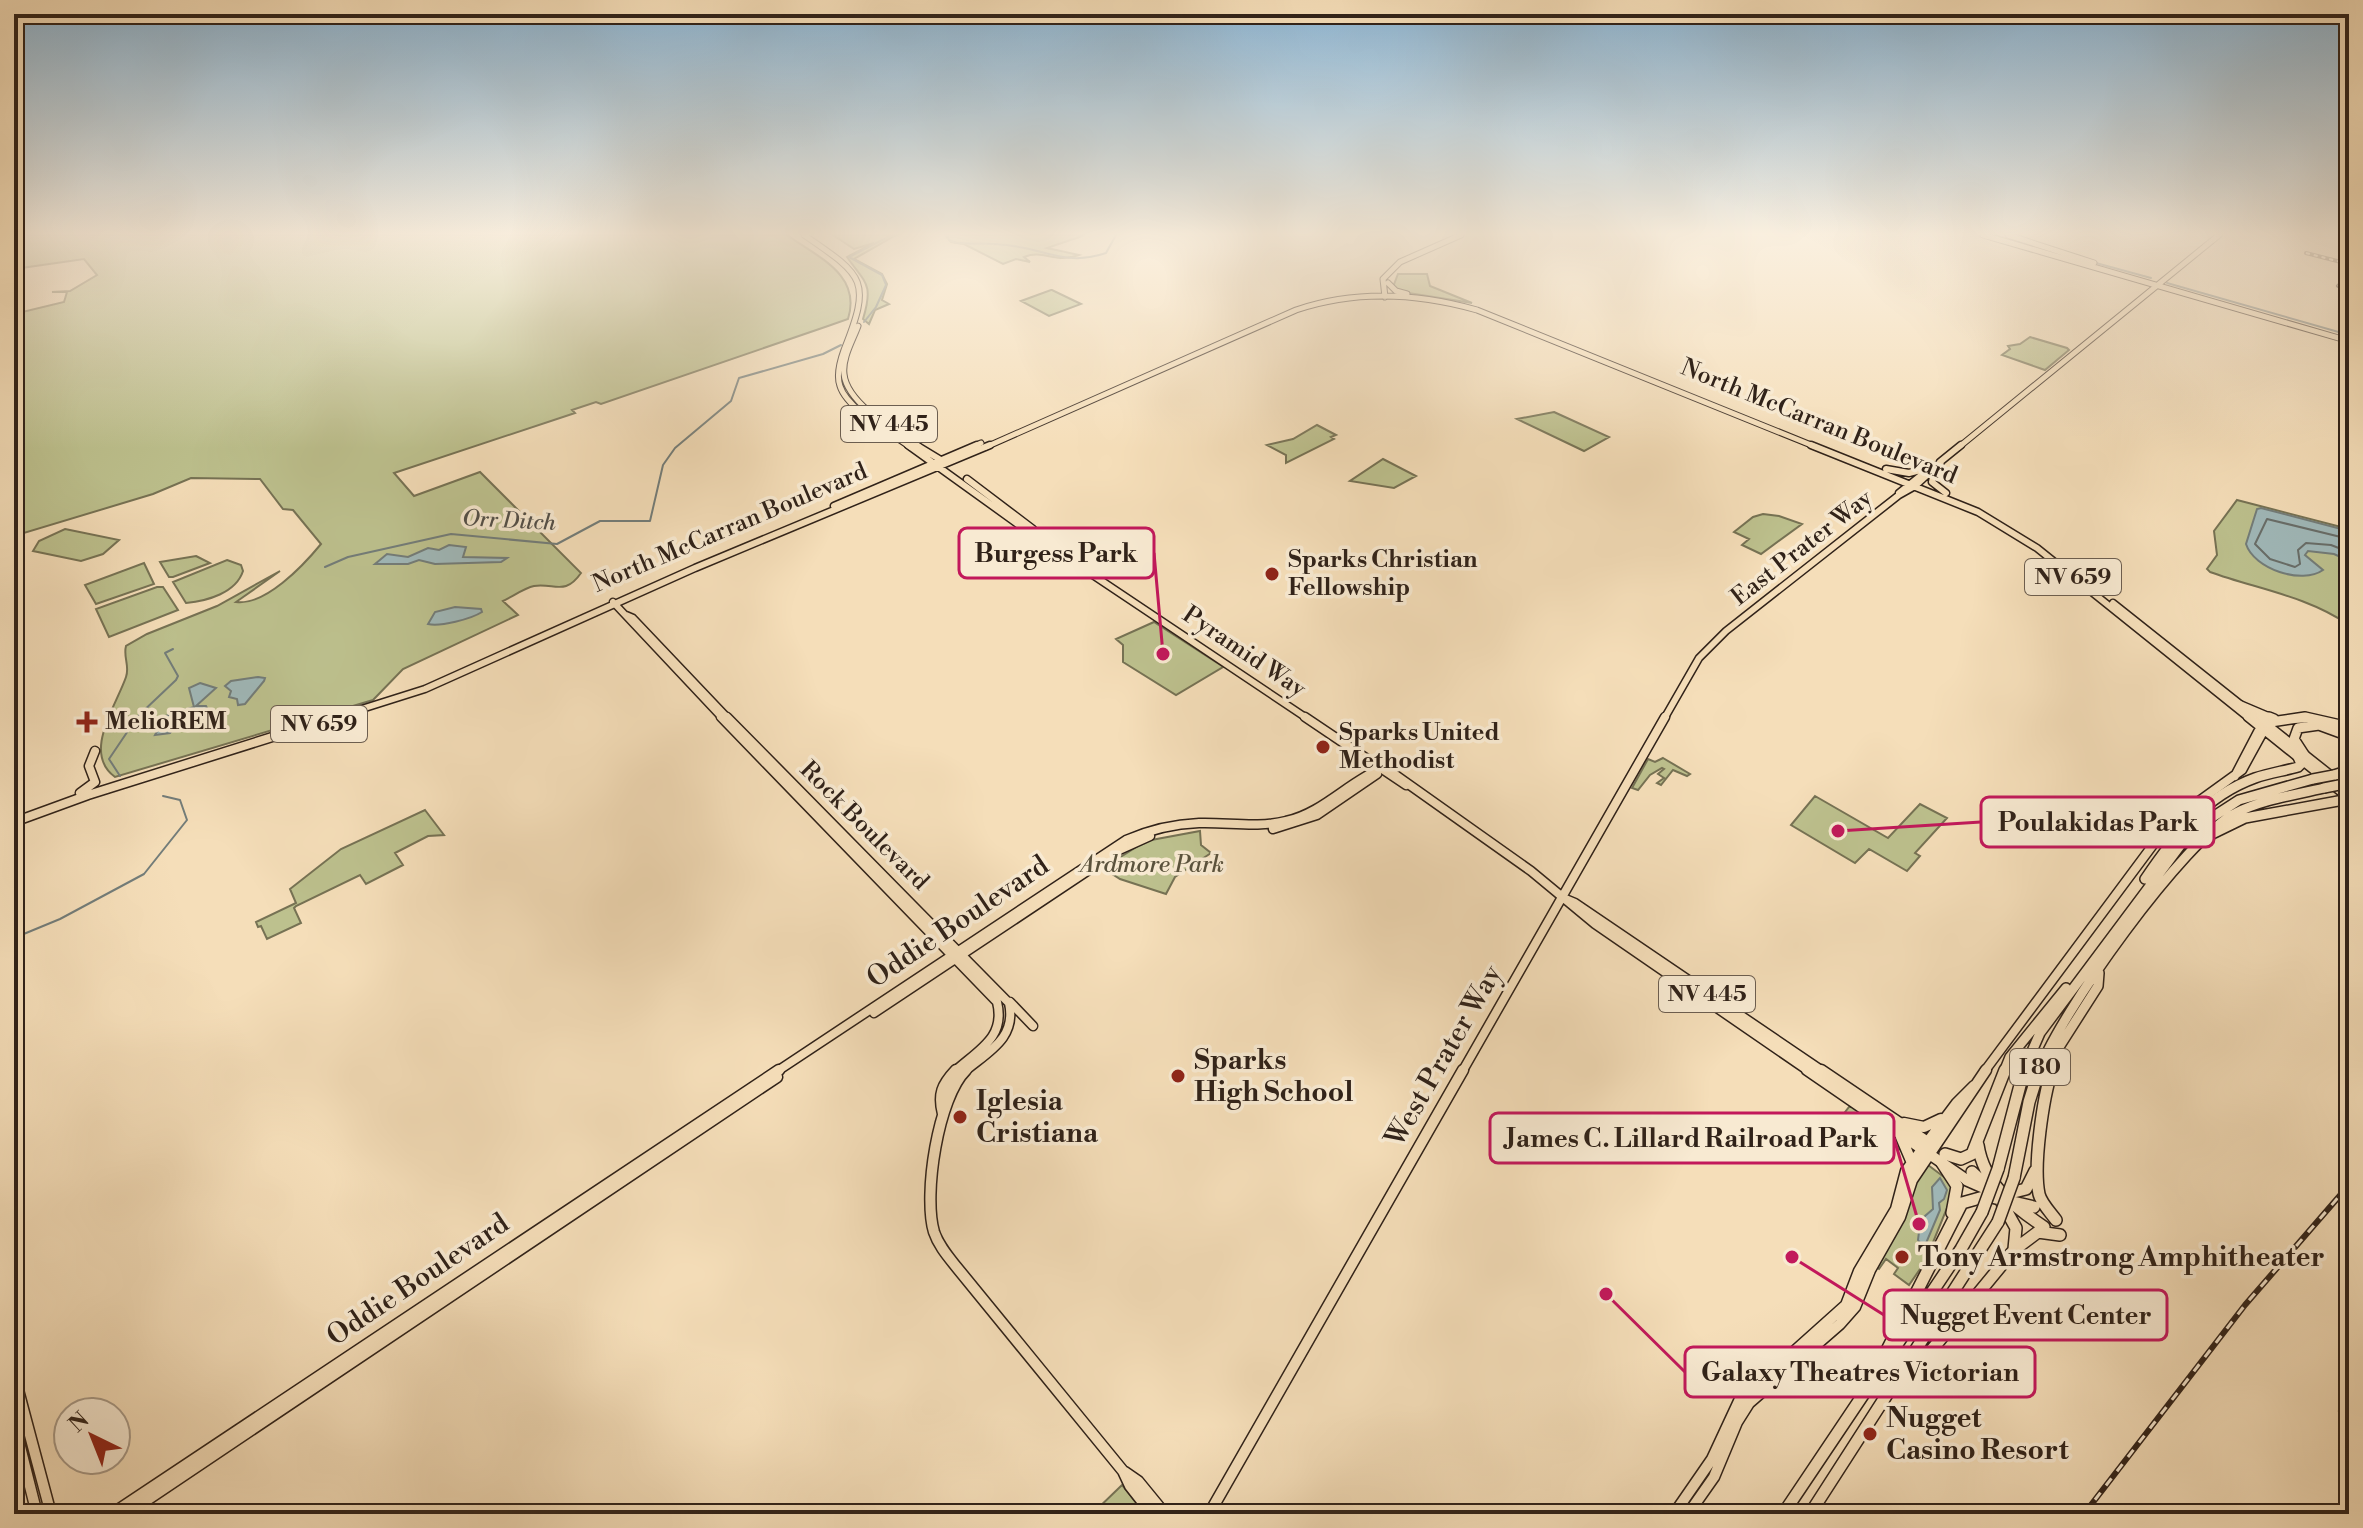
<svg xmlns="http://www.w3.org/2000/svg" width="2363" height="1528" font-family="'Libre Bodoni',serif">
	<style>
		.green { fill: #bdc18e; stroke: #767254; stroke-width: 2 }
		.water { fill: #a0b9ba; stroke: #737d7a; stroke-width: 2 }
		.lines { fill: none; stroke-linecap: round; stroke-linejoin: round }
		.shore { stroke: #686e6a; stroke-width: 2 }
		.stream { stroke: #737d7a; stroke-width: 2 }
		.major-far3-casing { stroke: #302219; stroke-width: 7 }
		.major-far2-casing { stroke: #302219; stroke-width: 9 }
		.major-far1-casing { stroke: #302219; stroke-width: 11 }
		.major-casing { stroke: #302219; stroke-width: 13 }
		.highway-far2-casing { stroke: #302219; stroke-width: 10 }
		.highway-far1-casing { stroke: #302219; stroke-width: 12 }
		.highway-casing { stroke: #302219; stroke-width: 14 }
		.major-far3 { stroke: #f5deb9; stroke-width: 5 }
		.major-far2 { stroke: #f5deb9; stroke-width: 6 }
		.major-far1 { stroke: #f5deb9; stroke-width: 8 }
		.major { stroke: #f5deb9; stroke-width: 10 }
		.highway-far2 { stroke: #f5deb9; stroke-width: 7 }
		.highway-far1 { stroke: #f5deb9; stroke-width: 9 }
		.highway { stroke: #f5deb9; stroke-width: 11 }
		.rail-far1-casing { stroke: #302219; stroke-width: 4 }
		.rail-casing { stroke: #302219; stroke-width: 6 }
		.rail-far1 { stroke: #f8ead2; stroke-width: 2; stroke-dasharray: 4; stroke-linecap: butt }
		.rail { stroke: #f8ead2; stroke-width: 3; stroke-dasharray: 9; stroke-linecap: butt }
		.highway-bridge-far1-casing { stroke: #302219; stroke-width: 12; stroke-linecap: butt }
		.highway-bridge-casing { stroke: #302219; stroke-width: 14; stroke-linecap: butt }
		.highway-bridge-far1 { stroke: #f5deb9; stroke-width: 9 }
		.highway-bridge { stroke: #f5deb9; stroke-width: 11 }
		.poi-dot { fill: #8f2418; stroke: #f8ead2; stroke-width: 3 }
		.labels { text-anchor: middle; dominant-baseline: central; stroke-width: 7; stroke-linejoin: round; paint-order: stroke }
		.shield { fill: #f8ead2; stroke: #6c5e50; stroke-width: 2 }
		.shield-label { font-size: 22px; font-weight: bold; fill: #302219 }
		.far-water-label { font-size: 22px; font-style: italic; fill: #524f49; stroke: #f8ead2 }
		.street-label { font-size: 24px; fill: #302219; stroke: #f8ead2 }
		.poi-label { font-size: 24px; font-weight: bold; fill: #302219; stroke: #f8ead2; text-anchor: start }
		.park-label { font-size: 24px; font-style: italic; fill: #5a523c; stroke: #f8ead2 }
		.near-street-label { font-size: 28px; fill: #302219; stroke: #f8ead2 }
		.near-poi-label { font-size: 28px; font-weight: bold; fill: #302219; stroke: #f8ead2; text-anchor: start }
		.leader { fill: none; stroke: #c2185b; stroke-width: 3 }
		.callout-dot { fill: #c2185b; stroke: #f8ead2; stroke-width: 3 }
		.callout { fill: #f8ead2; stroke: #c2185b; stroke-width: 3 }
		.callout-label { font-size: 26px; text-anchor: middle; font-weight: bold; fill: #302219 }
	</style>
	<rect width="100%" height="100%" fill="#f5deb9"/>
	<filter id="stains"><feTurbulence type="fractalNoise" baseFrequency=".0025" numOctaves="4"/><feColorMatrix values="0 0 0 0 .2 0 0 0 0 .09 0 0 0 0 .02 0 0 0 .5 -.17"/></filter>
	<radialGradient id="worn" r=".72"><stop offset=".6" stop-color="#630" stop-opacity="0"/><stop offset="1" stop-color="#630" stop-opacity=".3"/></radialGradient>
	<!-- green -->
	<path class="green" d="M14,235H787C817,257 862,274 848,319L828,326L601,404L596,402L572,410L575,413L394,473L414,496L480,472L581,573C565,596 555,583 534,586C524,588 512,597 503,601L518,615L403,669L373,700L115,777C82,753 116,706 126,677C130,666 123,657 126,646L147,634L217,606L280,571L236,602C265,606 303,566 321,544L293,510L283,509L260,479L191,478L153,494L14,536V314L64,302L67,292H52L70,291L97,275L84,259L14,269Z
		M833,235H896L854,259L882,274L887,284L882,300L889,304L875,310L869,324L863,319C874,283 865,283 847,257L874,243L854,249Z
		M945,235H1085L1047,248L1079,255C1055,264 1044,249 1024,257L1030,262L1016,259L1003,264L964,244L951,242Z
		M1398,274H1427L1430,286L1472,303L1402,292L1393,287Z
		M1051,290H1052L1081,304L1049,316L1021,301Z
		M2030,337L2067,348L2069,350L2045,370L2002,355L2010,349L2008,346L2020,344Z
		M1554,412L1609,437L1584,451L1517,419Z
		M1317,425L1336,435L1331,437L1334,439L1286,463V455L1267,445L1293,439Z
		M1383,459L1416,476L1394,488L1350,481Z
		M2237,500L2349,529V625C2307,596 2257,589 2210,572L2207,569L2217,555L2214,531Z
		M1763,514L1779,516L1802,524L1761,554L1742,545L1749,539L1734,532L1753,517Z
		M65,529L119,540L103,554L81,561L33,551L39,541Z
		M196,556L210,563L173,577H169L160,562Z
		M227,560L241,565L243,571C236,593 207,601 186,603L173,582Z
		M144,563L154,584L96,604L85,585Z
		M157,587H163L178,610L109,637L96,609Z
		M1154,622L1222,666L1223,667L1176,695L1123,662V645L1116,639Z
		M1663,758L1690,774L1687,776L1673,770L1661,785L1657,783L1664,778L1658,774L1664,769L1662,768L1650,775L1638,790L1632,788L1648,759L1655,762Z
		M1815,796L1888,838L1920,804L1947,818L1915,853L1920,856L1907,871L1869,849L1855,863L1791,825Z
		M425,810L444,835L428,836L395,853L403,865L366,884L360,875L296,906L294,908L301,923L267,939L261,926L258,927L256,922L296,903L290,889L341,849Z
		M1200,831L1201,845L1211,853L1175,877L1166,894L1120,879L1103,868L1146,841Z
		M1849,1107H1856L1902,1142V1151L1895,1146H1888L1884,1152L1866,1141L1870,1135L1842,1116Z
		M1928,1165L1952,1183L1954,1191L1925,1262L1909,1285L1894,1274L1898,1268L1886,1259L1879,1269L1876,1267L1907,1211L1915,1184Z
		M1122,1485L1145,1514H1092Z"/>
	<!-- water -->
	<path class="water" d="M2261,508L2349,531V561L2334,554L2308,551L2305,555L2323,570C2302,585 2254,569 2246,544L2257,509Z
		M449,545L466,547L463,557L507,558L501,562L435,564L419,560L408,564H375L387,554L408,557L428,548L439,550Z
		M455,607L481,609L482,612C471,619 440,627 428,624L435,612Z
		M258,677L265,678L264,681L245,704L238,705L237,699L229,697L231,691L225,686L231,681Z
		M200,683L216,688L196,706H206L208,710L189,713L169,723L173,728L170,733L155,735L165,716L194,707L189,688Z
		M1940,1178L1947,1190L1944,1199L1939,1203L1940,1210L1924,1248L1918,1240L1919,1232L1924,1227L1925,1216L1933,1209L1932,1187Z"/>
	<g class="lines">
		<!-- shore -->
		<path class="shore" d="M2349,539L2267,519L2255,544L2270,559L2295,567L2300,564L2298,550L2306,543L2331,545L2349,552"/>
		<!-- stream -->
		<path class="stream" d="M947,235L949,240L956,243C975,244 995,243 1013,246C1050,251 1068,266 1106,253L1116,235
			M1995,235L2051,252
			M2096,263L2151,278
			M2167,283L2349,335
			M864,322L876,307L886,285L882,275L849,257L892,235
			M325,567L348,557L451,534L557,544L600,521H650L663,465L675,448L731,401L739,378L823,354L841,345
			M173,728L185,725
			M120,776L109,759L138,716L176,680L178,676L165,653L173,649
			M14,938L60,919L144,874L187,820L180,800L163,796"/>
		<!-- major-far3 casing -->
		<g class="major-far3-casing">
			<path id="major-far3" d="M804,235C864,276 872,280 844,350C840,361 836,375 840,386C847,409 891,433 910,447
				M1983,235L2349,341
				M2008,235L2094,263
				M1388,283L1396,291L1407,294
				M1385,297L1383,279L1400,262L1461,235
				M858,326C853,340 842,358 844,374C847,404 897,432 920,447
				M973,447L981,443
				M986,447L1296,310C1355,290 1417,293 1477,310L1816,447
				M1959,447L2219,235"/>
		</g>
		<!-- major-far2 casing -->
		<g class="major-far2-casing">
			<path id="major-far2" d="M908,445L1033,535L1308,719
				M916,445L944,462
				M1811,445L1978,512L2037,548L2250,719
				M1940,462L1961,445
				M1886,469L1909,473L1924,469
				M1934,473L1932,482L1946,493
				M967,479L1033,529
				M1899,493L1929,469
				M834,506L977,445
				M613,602L723,719
				M2113,603L2259,719
				M626,615L633,618L729,719
				M330,719L425,689L695,568L990,445
				M1664,719L1699,658L1726,631L1899,495L1915,486L1941,462"/>
		</g>
		<!-- major-far1 casing -->
		<g class="major-far1-casing">
			<path id="major-far1" d="M721,717L997,1002C1006,1038 978,1050 954,1072
				M727,717L1009,1003C1017,1039 987,1052 964,1072
				M1305,717L1406,785
				M2248,717L2349,798
				M2257,717L2349,790
				M1380,764L1531,871L1595,924L1810,1072
				M2235,776L2260,728
				M80,793L95,782L89,766L95,751
				M14,822L88,795L336,717
				M1273,829L1317,815L1377,774
				M1563,898L1575,903L1824,1072
				M1010,1002L1033,1026
				M874,1013L1119,850L1150,836
				M776,1072L1126,840C1149,830 1173,824 1199,823C1228,822 1257,828 1286,821C1323,813 1349,781 1384,767
				M1462,1072L1665,717
				M1984,1072L2170,822L2242,770L2265,728"/>
		</g>
		<!-- major casing -->
		<g class="major-casing">
			<path id="major" d="M966,1070C938,1097 923,1195 934,1232C938,1244 946,1254 954,1264L1123,1471L1130,1486L1152,1514
				M1807,1070L1967,1180
				M1821,1070L1929,1143
				M943,1114C938,1094 942,1085 956,1070
				M1904,1123L1924,1127L1941,1119
				M1901,1137L1912,1163
				M14,1375L51,1514
				M14,1423L37,1514
				M1125,1472L1138,1481L1165,1514
				M112,1514L779,1070
				M126,1514L777,1077
				M1209,1514L1463,1070
				M1674,1514L1712,1459L1739,1401L1846,1305L1859,1271L1896,1209L1906,1171L1957,1103L1974,1086
				M1688,1514L1714,1477L1737,1422L1749,1403L1840,1324L1855,1307L1870,1270L1900,1217L1912,1180L1986,1070"/>
		</g>
		<!-- highway-far2 casing -->
		<g class="highway-far2-casing">
			<path id="highway-far2" d="M2241,705L2274,719
				M2291,719H2314"/>
		</g>
		<!-- highway-far1 casing -->
		<g class="highway-far1-casing">
			<path id="highway-far1" d="M2269,717L2274,719
				M2305,717L2349,727
				M2264,723L2305,717
				M2305,756L2294,739L2298,728L2319,725L2349,736
				M2334,775L2349,770
				M2206,837L2245,818L2349,799
				M2145,879C2174,836 2205,796 2255,778C2269,773 2284,771 2298,767L2301,764L2298,757
				M2004,1072L2010,1057L2066,988
				M2023,1072L2040,1033L2191,831L2239,800L2313,779
				M2039,1072C2056,1018 2186,837 2236,813C2263,799 2295,795 2324,788
				M2051,1072L2059,1047L2098,986L2099,973"/>
		</g>
		<!-- highway casing -->
		<g class="highway-casing">
			<path id="highway" d="M2052,1070C2043,1098 2033,1165 2039,1194C2041,1203 2051,1213 2056,1220
				M1978,1145C1984,1184 2013,1206 2044,1227
				M1945,1154L1961,1159L1972,1154L2005,1070
				M1942,1163L1957,1186L1952,1213
				M1998,1169L2024,1070
				M1972,1172L1988,1187
				M2014,1178L2029,1102L2039,1070
				M1967,1180L1992,1191
				M2006,1194L2026,1189L2035,1171
				M2002,1203L2016,1228L2014,1249
				M1884,1356L1962,1203L1987,1196L2034,1207
				M1900,1381L1911,1375L2014,1250L2038,1232L2060,1235
				M1783,1514L1961,1249L1982,1212
				M1810,1514L1998,1222"/>
		</g>
		<!-- major-far3 -->
		<use href="#major-far3" class="major-far3"/>
		<!-- major-far2 -->
		<use href="#major-far2" class="major-far2"/>
		<!-- major-far1 -->
		<use href="#major-far1" class="major-far1"/>
		<!-- major -->
		<use href="#major" class="major"/>
		<!-- highway-far2 -->
		<use href="#highway-far2" class="highway-far2"/>
		<!-- highway-far1 -->
		<use href="#highway-far1" class="highway-far1"/>
		<!-- highway -->
		<use href="#highway" class="highway"/>
		<!-- rail-far1 casing -->
		<g class="rail-far1-casing">
			<path id="rail-far1" d="M2306,253L2349,264
				M2338,286L2349,276"/>
		</g>
		<!-- rail casing -->
		<g class="rail-casing">
			<path id="rail" d="M2341,1411L2349,1399
				M2084,1514L2245,1305L2349,1185"/>
		</g>
		<!-- rail-far1 -->
		<use href="#rail-far1" class="rail-far1"/>
		<!-- rail -->
		<use href="#rail" class="rail"/>
		<!-- highway-bridge-far1 casing -->
		<g class="highway-bridge-far1-casing">
			<path id="highway-bridge-far1" d="M2313,779L2334,775
				M2324,788L2349,783"/>
		</g>
		<!-- highway-bridge casing -->
		<g class="highway-bridge-casing">
			<path id="highway-bridge" d="M1982,1212L1998,1169
				M1998,1222L2014,1178"/>
		</g>
		<!-- highway-bridge-far1 -->
		<use href="#highway-bridge-far1" class="highway-bridge-far1"/>
		<!-- highway-bridge -->
		<use href="#highway-bridge" class="highway-bridge"/>
	</g>
	<!-- sky -->
	<linearGradient id="sky" x2="0" y2="1"><stop stop-color="#8bb6d6"/><stop offset="0.52" stop-color="#faf0e0"/><stop offset="1" stop-color="#faf0e0" stop-opacity="0"/></linearGradient>
	<rect width="2363" height="449" fill="url(#sky)"/>
	<!-- markers -->
	<g class="poi-dot">
		<circle cx="1272" cy="574" r="8"/>
		<path d="M83 710h8v8h8v8h-8v8h-8v-8h-8v-8h8z"/>
		<circle cx="1323" cy="747" r="8"/>
		<circle cx="1178" cy="1076" r="8"/>
		<circle cx="960" cy="1117" r="8"/>
		<circle cx="1902" cy="1257" r="8"/>
		<circle cx="1870" cy="1434" r="8"/>
	</g>
	<g class="labels">
		<!-- shield labels -->
		<g class="shield">
			<rect x="841" y="406" width="96" height="36" rx="6"/>
			<rect x="2025" y="559" width="96" height="36" rx="6"/>
			<rect x="271" y="706" width="96" height="36" rx="6"/>
			<rect x="1659" y="976" width="96" height="36" rx="6"/>
			<rect x="2010" y="1049" width="60" height="36" rx="6"/>
		</g>
		<g class="shield-label">
			<text x="889" y="424">NV 445</text>
			<text x="2073" y="577">NV 659</text>
			<text x="319" y="724">NV 659</text>
			<text x="1707" y="994">NV 445</text>
			<text x="2040" y="1067">I 80</text>
		</g>
		<!-- far-water labels -->
		<g class="far-water-label">
			<text transform="translate(509 521) rotate(3)">Orr Ditch</text>
		</g>
		<!-- street labels -->
		<g class="street-label">
			<text transform="translate(1819 422) rotate(22)">North McCarran Boulevard</text>
			<text transform="translate(730 528) rotate(-23)">North McCarran Boulevard</text>
			<text transform="translate(1802 548) rotate(-38)">East Prater Way</text>
			<text transform="translate(1244 652) rotate(34)">Pyramid Way</text>
			<text transform="translate(864 826) rotate(45)">Rock Boulevard</text>
		</g>
		<!-- poi labels -->
		<g class="poi-label">
			<text x="1288" y="560">Sparks Christian<tspan x="1288" dy="28">Fellowship</tspan></text>
			<text x="105" y="722">MelioREM</text>
			<text x="1339" y="733">Sparks United<tspan x="1339" dy="28">Methodist</tspan></text>
		</g>
		<!-- park labels -->
		<g class="park-label">
			<text x="1152" y="865">Ardmore Park</text>
		</g>
		<!-- near-street labels -->
		<g class="near-street-label">
			<text transform="translate(958 922) rotate(-34)">Oddie Boulevard</text>
			<text transform="translate(1444 1056) rotate(-60)">West Prater Way</text>
			<text transform="translate(418 1280) rotate(-34)">Oddie Boulevard</text>
		</g>
		<!-- near-poi labels -->
		<g class="near-poi-label">
			<text x="1194" y="1060">Sparks<tspan x="1194" dy="32">High School</tspan></text>
			<text x="976" y="1101">Iglesia<tspan x="976" dy="32">Cristiana</tspan></text>
			<text x="1918" y="1257">Tony Armstrong Amphitheater</text>
			<text x="1886" y="1418">Nugget<tspan x="1886" dy="32">Casino Resort</tspan></text>
		</g>
	</g>
	<!-- callouts -->
	<path class="leader" d="M1163 654L1154 553M1838 831L1981 822M1919 1224L1894 1138M1792 1257L1884 1315M1606 1294L1685 1372"/>
	<g class="callout-dot">
		<circle cx="1163" cy="654" r="8"/>
		<circle cx="1838" cy="831" r="8"/>
		<circle cx="1919" cy="1224" r="8"/>
		<circle cx="1792" cy="1257" r="8"/>
		<circle cx="1606" cy="1294" r="8"/>
	</g>
	<g class="callout">
		<rect x="959" y="528" width="195" height="50" rx="8"/>
		<rect x="1981" y="797" width="233" height="50" rx="8"/>
		<rect x="1490" y="1113" width="404" height="50" rx="8"/>
		<rect x="1884" y="1290" width="283" height="50" rx="8"/>
		<rect x="1685" y="1347" width="350" height="50" rx="8"/>
	</g>
	<g class="callout-label">
		<text x="1056" y="562">Burgess Park</text>
		<text x="2098" y="831">Poulakidas Park</text>
		<text x="1692" y="1147">James C. Lillard Railroad Park</text>
		<text x="2026" y="1324">Nugget Event Center</text>
		<text x="1860" y="1381">Galaxy Theatres Victorian</text>
	</g>
	<!-- margin -->
	<rect width="2363" height="1528" fill="none" stroke="#f5deb9" stroke-width="48"/>
	<rect x="16" y="16" width="2331" height="1496" fill="none" stroke="#302219" stroke-width="4"/>
	<rect x="24" y="24" width="2315" height="1480" fill="none" stroke="#302219" stroke-width="2"/>
	<!-- north arrow -->
	<g transform="translate(92 1436) rotate(317)"><circle r="38" fill="#f8ead2" stroke="#a89a88" stroke-width="2"/>
	<path d="M0-6L14 30L0 20L-14 30Z" fill="#8f2418"/>
	<text y="-12" font-size="22" font-weight="bold" text-anchor="middle" fill="#302219">N</text>
	</g>
	<rect width="100%" height="100%" filter="url(#stains)"/>
	<rect width="100%" height="100%" fill="url(#worn)"/>
</svg>
